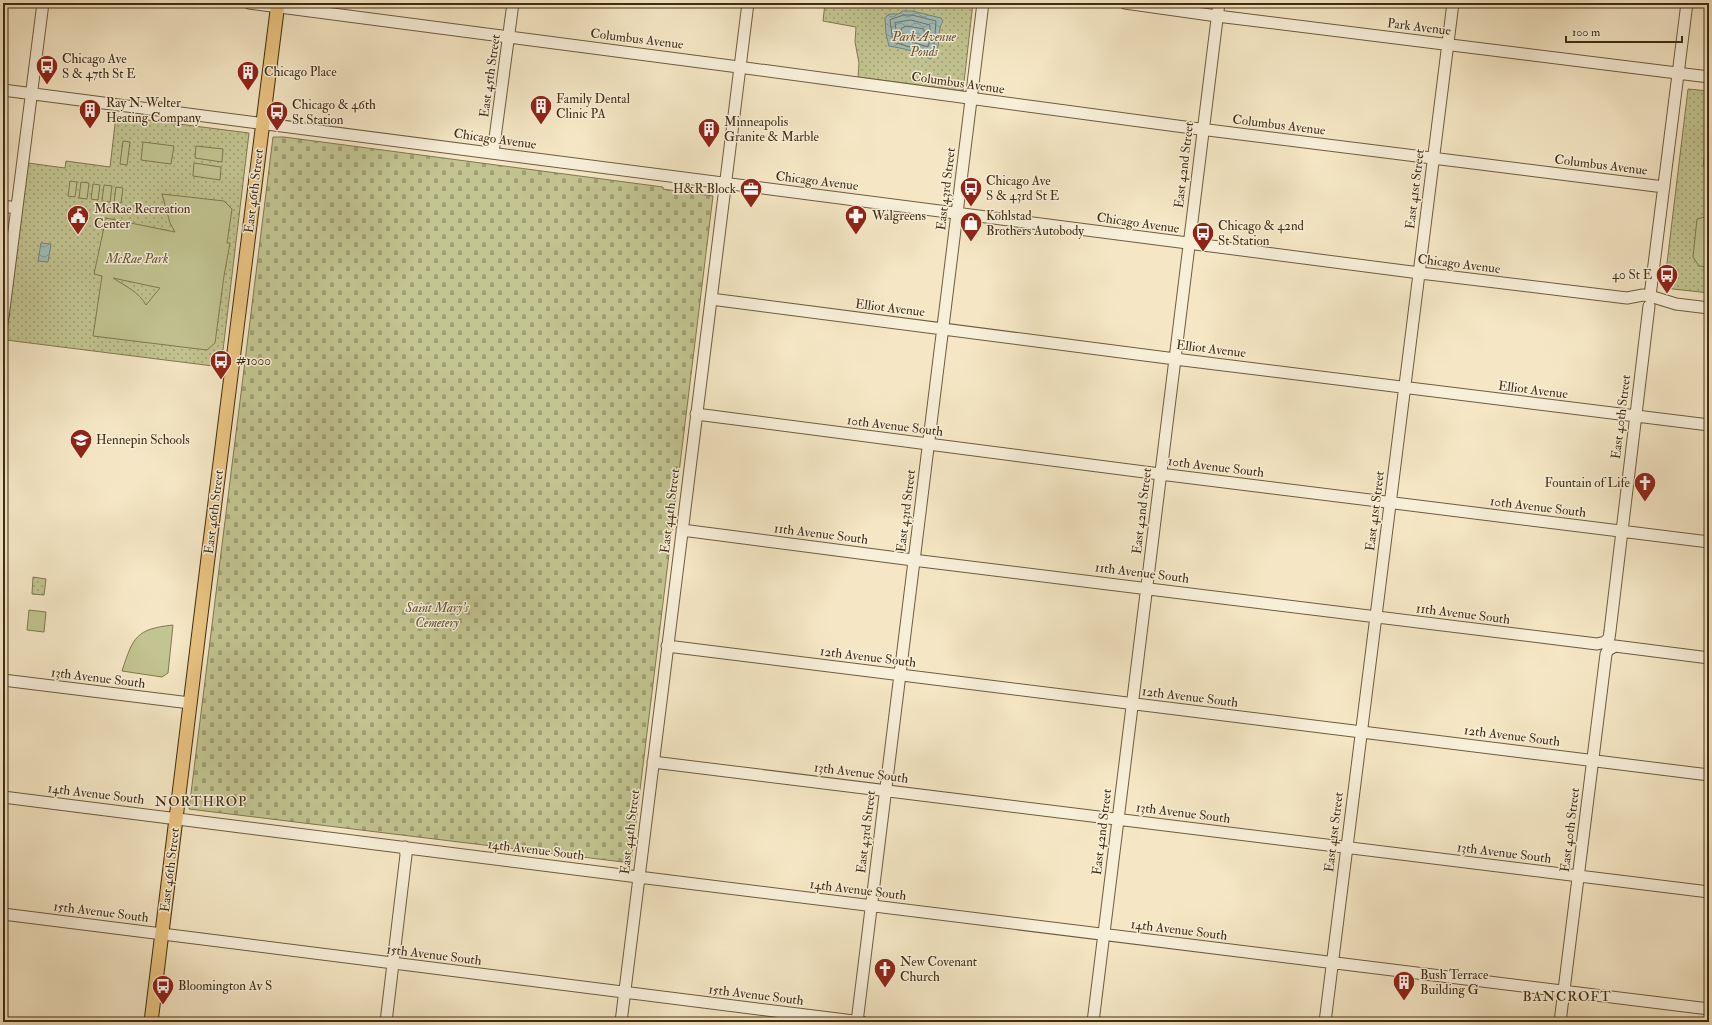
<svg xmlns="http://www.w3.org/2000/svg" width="1712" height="1025" font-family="'IM FELL Double Pica',serif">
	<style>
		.grass { fill: url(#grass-dots); stroke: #817851 }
		.cemetery { fill: url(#cemetery-stones); stroke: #817851 }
		.pitch { fill: #c2c491; stroke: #817851; fill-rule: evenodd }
		.water { fill: url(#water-waves); stroke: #798478 }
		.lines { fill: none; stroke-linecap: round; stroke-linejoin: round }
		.shore { stroke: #707566; stroke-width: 1 }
		.minor-casing { stroke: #6d5b3e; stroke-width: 13 }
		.major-casing { stroke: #402c11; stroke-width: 15 }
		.minor { stroke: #f8efd9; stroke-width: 11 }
		.major { stroke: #eac482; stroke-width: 13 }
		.labels { text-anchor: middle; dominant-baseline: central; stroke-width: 3; stroke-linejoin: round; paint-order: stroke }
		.street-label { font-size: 13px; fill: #402c11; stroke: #f8efd9 }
		.park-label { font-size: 13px; font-style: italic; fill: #605231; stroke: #f8efd9 }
		.poi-label { font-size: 13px; fill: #402c11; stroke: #f8efd9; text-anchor: start }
		.neighbourhood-label { font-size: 14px; letter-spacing: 1px; fill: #402c11; stroke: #f8efd9 }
	</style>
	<defs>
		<pattern id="grass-dots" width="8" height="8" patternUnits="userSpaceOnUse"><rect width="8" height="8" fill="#c2c491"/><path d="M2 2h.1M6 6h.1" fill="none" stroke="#9f9f75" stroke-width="1.8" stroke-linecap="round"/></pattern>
		<pattern id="cemetery-stones" width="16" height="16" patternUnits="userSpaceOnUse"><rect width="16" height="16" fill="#c2c491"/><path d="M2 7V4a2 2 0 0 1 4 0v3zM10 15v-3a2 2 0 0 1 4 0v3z" fill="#9f9f75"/></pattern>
		<pattern id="water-waves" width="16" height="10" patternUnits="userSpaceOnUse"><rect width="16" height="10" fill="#9fbebc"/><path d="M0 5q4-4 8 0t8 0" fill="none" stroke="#839b97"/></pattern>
	</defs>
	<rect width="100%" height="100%" fill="#f5e7c5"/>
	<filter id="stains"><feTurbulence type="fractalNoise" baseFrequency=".005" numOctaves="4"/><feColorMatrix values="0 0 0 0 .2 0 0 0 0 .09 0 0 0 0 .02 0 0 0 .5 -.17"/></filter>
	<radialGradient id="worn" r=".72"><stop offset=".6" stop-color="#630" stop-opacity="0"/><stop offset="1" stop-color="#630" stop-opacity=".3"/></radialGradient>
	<!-- grass -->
	<path class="grass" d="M825,3H973L963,91L858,77L859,63L855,42L856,27L823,21Z
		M1688,89L1709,91V293L1664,288Z
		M116,116L249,133L221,367L6,340L28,163L65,168L66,161L110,167Z
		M33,577L46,579L44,595L32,594Z"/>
	<!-- cemetery -->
	<path class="cemetery" d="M273,137H284L663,187V189L713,196L631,863L189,809Z"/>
	<!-- pitch -->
	<path class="pitch" d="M1709,124V167L1703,166Z
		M123,141L130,142L127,165L120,164Z
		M143,142L174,146L171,164L141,160Z
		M196,146L223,149L222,162L195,158Z
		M194,163L221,167L220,180L193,176Z
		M70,181L77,182L75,197L68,196Z
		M81,182L89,183L87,199L79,198Z
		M93,184L100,185L98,200L91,199Z
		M104,185L112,186L110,202L102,201Z
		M116,187L123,188L121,203L114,202Z
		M162,194L224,201L232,209L227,243H230L224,276L215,343L207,350L93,336L102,276L94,274L106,218L175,232L170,223ZM113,278L160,288L146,305C139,292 125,286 113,278Z
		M1709,213V267L1699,266L1693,257L1697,219L1708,216Z
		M29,610L46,612L44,632L27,630Z
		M173,625L168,673L162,677L122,671C133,637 136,629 173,625Z"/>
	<!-- water -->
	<path class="water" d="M902,11H912L941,18L943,21C935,33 944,49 930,59C921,52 901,48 889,46L886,34L885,18L889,14H899Z
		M41,243L51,244L48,262L38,261Z"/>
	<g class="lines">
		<!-- shore -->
		<path class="shore" d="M904,15H912L936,21L934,47L931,53L893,42L890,20Z
			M911,20L930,25V38L928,47L897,37L895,23Z
			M907,26L924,29V38L922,39L902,33L901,29Z"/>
		<!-- minor casing -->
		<g class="minor-casing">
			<path id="minor" d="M249,3L731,66L1192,128L1664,187
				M1125,3L1217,16L1709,77
				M3,90L1412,272L1627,298L1643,295L1650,296L1676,304L1709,308
				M493,153L513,3
				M3,206L16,208
				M1650,296L1687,3
				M711,299L1183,360L1709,425
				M3,317L43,3
				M696,414L1160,474L1709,542
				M682,530L921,561L1597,644L1605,642L1609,638L1610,631L1649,306
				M667,646L1709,775
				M3,680L190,703
				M653,762L1709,892
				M3,797L630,876L1709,1009
				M3,914L862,1022
				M386,1022L406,855L405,847
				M621,1022L748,3
				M857,1022L983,3
				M1093,1022L1219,3
				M1325,1022L1453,3
				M1560,1022L1606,654L1608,650L1615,646L1709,658"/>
		</g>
		<!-- major casing -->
		<g class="major-casing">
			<path id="major" d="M151,1022L208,558L278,3"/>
		</g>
		<!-- minor -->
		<use href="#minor" class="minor"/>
		<!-- major -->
		<use href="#major" class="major"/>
	</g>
	<!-- icons -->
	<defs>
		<g id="bus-pin" transform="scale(1.15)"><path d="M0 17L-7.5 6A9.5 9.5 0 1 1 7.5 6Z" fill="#8f2418" stroke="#f8efd9"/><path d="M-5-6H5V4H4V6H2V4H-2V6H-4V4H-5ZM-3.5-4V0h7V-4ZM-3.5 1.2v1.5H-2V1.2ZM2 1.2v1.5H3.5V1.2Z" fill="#fff"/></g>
		<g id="building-pin" transform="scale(1.15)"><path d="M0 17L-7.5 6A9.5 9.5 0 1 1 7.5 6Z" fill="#8f2418" stroke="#f8efd9"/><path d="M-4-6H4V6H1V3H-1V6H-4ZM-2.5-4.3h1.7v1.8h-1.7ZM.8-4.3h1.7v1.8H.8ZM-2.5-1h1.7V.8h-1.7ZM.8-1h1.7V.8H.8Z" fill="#fff"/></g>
		<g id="office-pin" transform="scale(1.15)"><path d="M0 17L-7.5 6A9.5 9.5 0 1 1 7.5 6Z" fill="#8f2418" stroke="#f8efd9"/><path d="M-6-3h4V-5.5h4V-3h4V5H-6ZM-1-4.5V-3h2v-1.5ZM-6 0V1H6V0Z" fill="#fff"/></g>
		<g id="civic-pin" transform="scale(1.15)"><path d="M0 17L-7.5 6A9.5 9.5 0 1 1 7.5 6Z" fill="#8f2418" stroke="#f8efd9"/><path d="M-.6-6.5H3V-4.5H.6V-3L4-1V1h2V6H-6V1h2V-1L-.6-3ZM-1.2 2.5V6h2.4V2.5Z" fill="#fff"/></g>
		<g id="pharmacy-pin" transform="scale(1.15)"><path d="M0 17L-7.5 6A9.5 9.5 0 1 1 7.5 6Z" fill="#8f2418" stroke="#f8efd9"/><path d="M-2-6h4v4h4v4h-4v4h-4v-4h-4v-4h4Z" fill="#fff"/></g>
		<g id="shop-pin" transform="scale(1.15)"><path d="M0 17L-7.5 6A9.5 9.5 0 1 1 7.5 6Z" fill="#8f2418" stroke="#f8efd9"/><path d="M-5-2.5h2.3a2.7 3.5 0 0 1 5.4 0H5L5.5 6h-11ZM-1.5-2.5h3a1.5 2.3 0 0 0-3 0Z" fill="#fff"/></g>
		<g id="school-pin" transform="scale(1.15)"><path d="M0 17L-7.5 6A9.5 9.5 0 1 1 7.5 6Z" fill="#8f2418" stroke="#f8efd9"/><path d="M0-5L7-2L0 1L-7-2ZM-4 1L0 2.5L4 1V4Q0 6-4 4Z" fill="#fff"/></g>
		<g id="church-pin" transform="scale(1.15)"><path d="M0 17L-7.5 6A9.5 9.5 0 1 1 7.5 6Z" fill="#8f2418" stroke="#f8efd9"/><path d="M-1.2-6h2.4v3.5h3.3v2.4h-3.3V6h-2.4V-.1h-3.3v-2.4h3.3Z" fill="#fff"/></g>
	</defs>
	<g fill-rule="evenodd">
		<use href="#bus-pin" x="47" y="66"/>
		<use href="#building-pin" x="248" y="72"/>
		<use href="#building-pin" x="541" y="106"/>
		<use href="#building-pin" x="90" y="110"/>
		<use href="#bus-pin" x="277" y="112"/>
		<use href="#building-pin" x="709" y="129"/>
		<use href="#bus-pin" x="971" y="188"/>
		<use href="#office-pin" x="751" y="189"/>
		<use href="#civic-pin" x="78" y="216"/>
		<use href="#pharmacy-pin" x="856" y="216"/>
		<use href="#shop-pin" x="971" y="223"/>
		<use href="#bus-pin" x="1203" y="233"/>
		<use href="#bus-pin" x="1667" y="275"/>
		<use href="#bus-pin" x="221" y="361"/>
		<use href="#school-pin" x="81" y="440"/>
		<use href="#church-pin" x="1645" y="483"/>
		<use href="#church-pin" x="885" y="969"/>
		<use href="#building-pin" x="1404" y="982"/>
		<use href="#bus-pin" x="163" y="986"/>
	</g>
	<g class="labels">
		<!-- street labels -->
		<g class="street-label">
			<text transform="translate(1419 27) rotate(7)">Park Avenue</text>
			<text transform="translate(637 39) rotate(7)">Columbus Avenue</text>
			<text transform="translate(490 76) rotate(-82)">East 45th Street</text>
			<text transform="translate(958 83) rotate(8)">Columbus Avenue</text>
			<text transform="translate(1279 125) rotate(7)">Columbus Avenue</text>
			<text transform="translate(495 139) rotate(8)">Chicago Avenue</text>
			<text transform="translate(1184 165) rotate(-83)">East 42nd Street</text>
			<text transform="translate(1601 165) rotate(7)">Columbus Avenue</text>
			<text transform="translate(817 181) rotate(7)">Chicago Avenue</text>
			<text transform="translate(946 189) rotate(-83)">East 43rd Street</text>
			<text transform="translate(1415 189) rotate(-83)">East 41st Street</text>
			<text transform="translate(254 191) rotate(-83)">East 46th Street</text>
			<text transform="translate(1138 223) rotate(8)">Chicago Avenue</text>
			<text transform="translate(1459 264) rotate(7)">Chicago Avenue</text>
			<text transform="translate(890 308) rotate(7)">Elliot Avenue</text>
			<text transform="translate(1211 349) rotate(7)">Elliot Avenue</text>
			<text transform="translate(1533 390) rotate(7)">Elliot Avenue</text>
			<text transform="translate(1621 417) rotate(-83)">East 40th Street</text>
			<text transform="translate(895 426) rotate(7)">10th Avenue South</text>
			<text transform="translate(1216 467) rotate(7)">10th Avenue South</text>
			<text transform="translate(1538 507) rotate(7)">10th Avenue South</text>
			<text transform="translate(670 511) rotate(-83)">East 44th Street</text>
			<text transform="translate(906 511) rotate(-83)">East 43rd Street</text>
			<text transform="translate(1142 511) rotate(-83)">East 42nd Street</text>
			<text transform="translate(1375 511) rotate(-83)">East 41st Street</text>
			<text transform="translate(214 512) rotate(-83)">East 46th Street</text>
			<text transform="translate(821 534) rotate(7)">11th Avenue South</text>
			<text transform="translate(1142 573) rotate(7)">11th Avenue South</text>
			<text transform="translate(1463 614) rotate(7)">11th Avenue South</text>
			<text transform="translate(868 657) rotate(7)">12th Avenue South</text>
			<text transform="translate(98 678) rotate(7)">13th Avenue South</text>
			<text transform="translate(1190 697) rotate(7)">12th Avenue South</text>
			<text transform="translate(1512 736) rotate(7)">12th Avenue South</text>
			<text transform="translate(861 773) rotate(7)">13th Avenue South</text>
			<text transform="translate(96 794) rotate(7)">14th Avenue South</text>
			<text transform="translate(1183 813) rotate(7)">13th Avenue South</text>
			<text transform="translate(1570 830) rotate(-83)">East 40th Street</text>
			<text transform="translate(630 832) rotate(-83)">East 44th Street</text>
			<text transform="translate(866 832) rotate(-83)">East 43rd Street</text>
			<text transform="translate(1102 832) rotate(-83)">East 42nd Street</text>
			<text transform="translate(1334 832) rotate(-83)">East 41st Street</text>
			<text transform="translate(536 850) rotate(7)">14th Avenue South</text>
			<text transform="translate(1504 853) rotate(7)">13th Avenue South</text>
			<text transform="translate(170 870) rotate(-83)">East 46th Street</text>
			<text transform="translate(858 890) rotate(7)">14th Avenue South</text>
			<text transform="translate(101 912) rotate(7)">15th Avenue South</text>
			<text transform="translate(1179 930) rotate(7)">14th Avenue South</text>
			<text transform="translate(434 955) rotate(7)">15th Avenue South</text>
			<text transform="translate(756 995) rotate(7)">15th Avenue South</text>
		</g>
		<!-- park labels -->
		<g class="park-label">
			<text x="924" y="37">Park Avenue<tspan x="924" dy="15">Ponds</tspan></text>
			<text x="137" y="259">McRae Park</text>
			<text x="437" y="608">Saint Mary's<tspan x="437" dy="15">Cemetery</tspan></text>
		</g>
		<!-- poi labels -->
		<g class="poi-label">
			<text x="62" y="59">Chicago Ave<tspan x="62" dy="15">S &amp; 47th St E</tspan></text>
			<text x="264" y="72">Chicago Place</text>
			<text x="556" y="99">Family Dental<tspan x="556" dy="15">Clinic PA</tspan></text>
			<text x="106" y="103">Ray N. Welter<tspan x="106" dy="15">Heating Company</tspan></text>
			<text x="292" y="105">Chicago &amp; 46th<tspan x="292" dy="15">St Station</tspan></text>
			<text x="724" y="122">Minneapolis<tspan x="724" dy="15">Granite &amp; Marble</tspan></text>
			<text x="986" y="181">Chicago Ave<tspan x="986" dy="15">S &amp; 43rd St E</tspan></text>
			<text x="736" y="189" text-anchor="end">H&amp;R Block</text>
			<text x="94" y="209">McRae Recreation<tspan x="94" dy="15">Center</tspan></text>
			<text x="872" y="216">Walgreens</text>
			<text x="986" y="216">Kohlstad<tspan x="986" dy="15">Brothers Autobody</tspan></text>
			<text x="1218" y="226">Chicago &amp; 42nd<tspan x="1218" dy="15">St Station</tspan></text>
			<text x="1652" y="275" text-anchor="end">40 St E</text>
			<text x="236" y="361">#1000</text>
			<text x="96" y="440">Hennepin Schools</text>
			<text x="1630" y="483" text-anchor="end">Fountain of Life</text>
			<text x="900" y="962">New Covenant<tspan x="900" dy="15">Church</tspan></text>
			<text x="1420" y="975">Bush Terrace<tspan x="1420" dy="15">Building G</tspan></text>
			<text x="178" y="986">Bloomington Av S</text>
		</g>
		<!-- neighbourhood labels -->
		<g class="neighbourhood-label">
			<text x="201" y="801">NORTHROP</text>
			<text x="1567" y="996">BANCROFT</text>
		</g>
	</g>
	<!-- margin -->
	<rect width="1712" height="1025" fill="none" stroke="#f5e7c5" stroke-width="16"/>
	<rect x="4" y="4" width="1704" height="1017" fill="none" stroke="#402c11" stroke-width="2"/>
	<rect x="8" y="8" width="1696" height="1009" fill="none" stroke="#402c11"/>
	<!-- scale -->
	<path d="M1566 36v6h116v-6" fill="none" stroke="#402c11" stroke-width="2"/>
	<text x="1572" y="36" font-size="12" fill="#402c11" stroke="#f8efd9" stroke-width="3" paint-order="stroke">100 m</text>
	<rect width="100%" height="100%" filter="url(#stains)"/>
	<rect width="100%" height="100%" fill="url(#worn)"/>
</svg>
